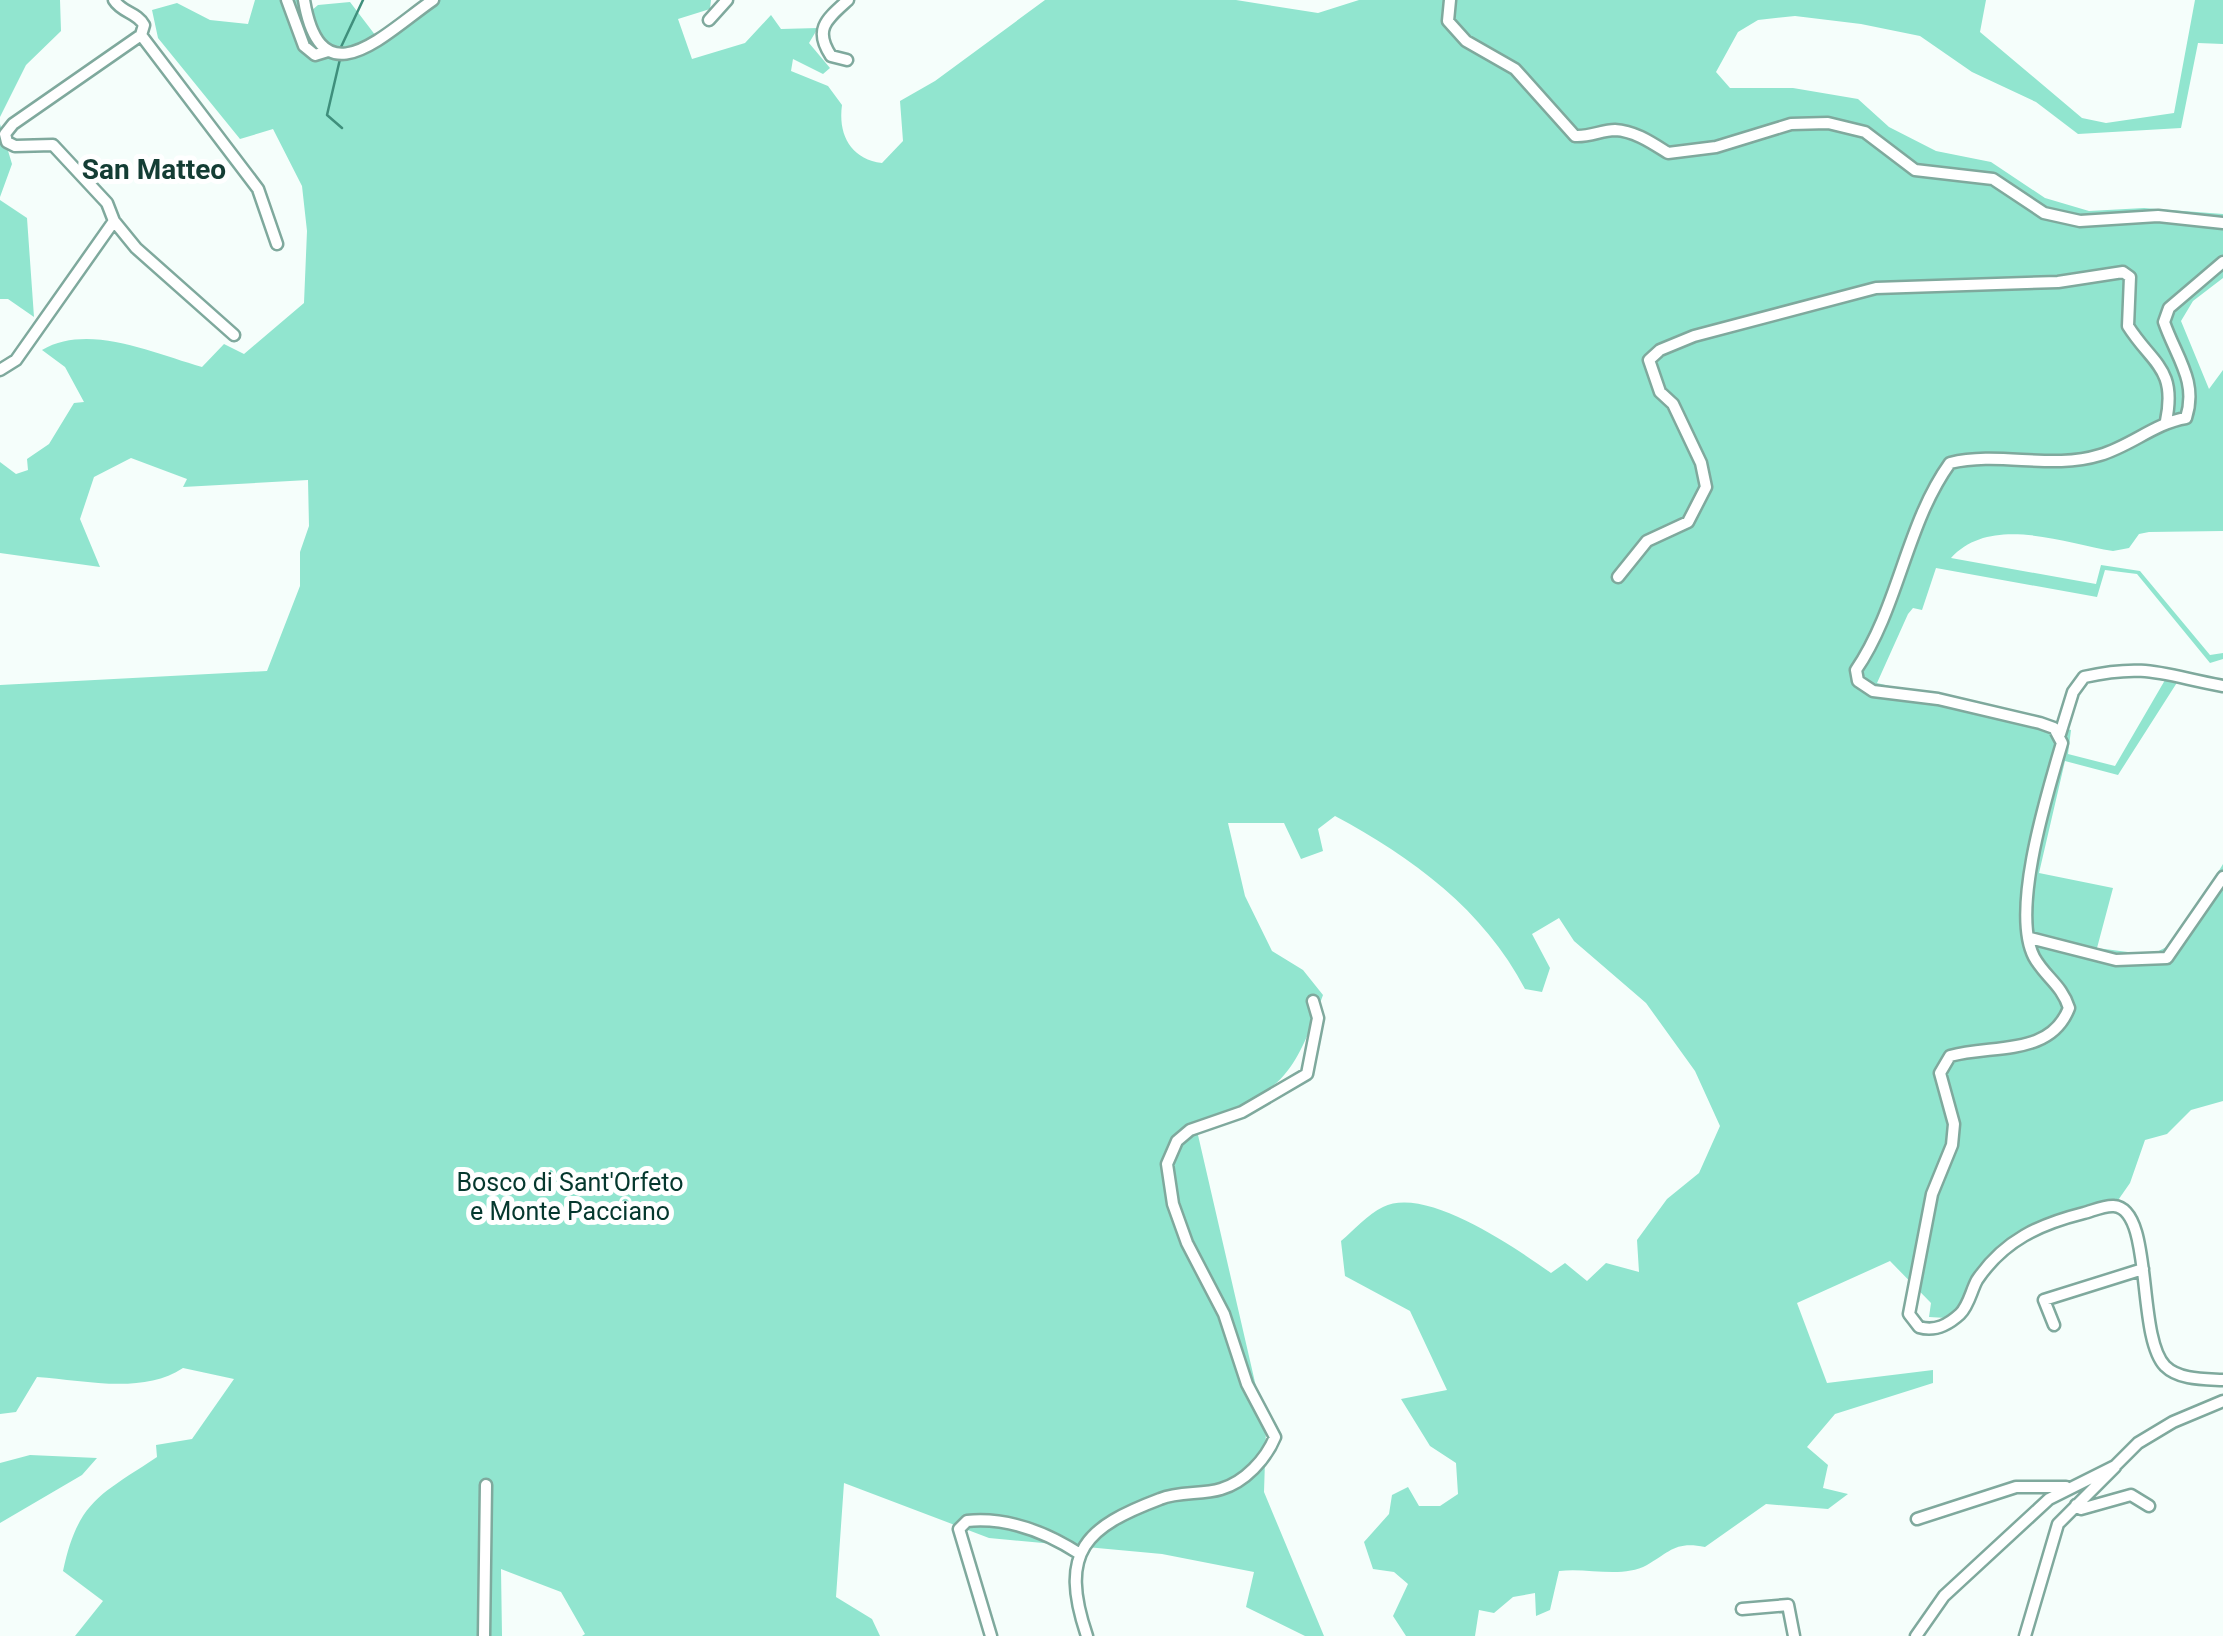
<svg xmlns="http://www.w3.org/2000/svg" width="2223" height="1636" font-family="Roboto,sans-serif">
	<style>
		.green { fill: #91e5cf }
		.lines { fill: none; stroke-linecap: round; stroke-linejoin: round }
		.stream { stroke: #3f8f7c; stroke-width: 2.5 }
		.minor-casing { stroke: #7fa99d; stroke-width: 15 }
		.minor { stroke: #fff; stroke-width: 10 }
		.labels { text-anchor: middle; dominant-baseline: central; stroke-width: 10; stroke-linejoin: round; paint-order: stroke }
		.park-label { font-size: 25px; fill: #05382e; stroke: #fff }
		.neighbourhood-label { font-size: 28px; font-weight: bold; fill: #143d34; stroke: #fff }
	</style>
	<rect width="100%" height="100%" fill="#f5fefb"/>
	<!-- green -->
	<path class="green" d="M0,0H60L61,31L26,65L0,117Z
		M255,0H298L304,17L318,5L350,2L382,44L439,0H711L710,9L678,19L692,59L745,43L771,15L781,29L818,28L809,43L830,68L823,74L793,59L791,71L828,86L842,105C838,134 850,159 882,163L903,141L900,101L935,81L1045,0H1236L1318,13L1359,0H1986L1980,32L2082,118L2106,123L2174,113L2195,0H2223V44L2198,43L2181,128L2078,134L2036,102L1972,72L1920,36L1861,24L1795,16L1758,20L1738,32L1716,72L1730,88H1793L1858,99L1889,127L1936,151L1991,162L2045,198L2089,211L2144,208L2223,214V278L2193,301L2181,321L2209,389L2223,370V531L2149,532L2139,534L2129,548L2113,551C2063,543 1991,514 1951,558L2096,584L2101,565L2140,571L2210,655L2223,653V659L2210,663L2137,574L2105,570L2097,597L1936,568L1922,610L1913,608L1908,614L1877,683L2071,730L2068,754L2115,766L2172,668L2223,680V691L2178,681L2118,775L2065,761L2039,873L2113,888L2097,948L2151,955L2176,942L2223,864V1101L2191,1110L2167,1134L2145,1140L2130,1183L2114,1206L2038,1224L1978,1280L1963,1311L1946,1318L1929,1317L1931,1303L1890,1261L1797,1303L1827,1383L1933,1370V1383L1835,1414L1807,1447L1828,1465L1823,1488L1848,1494L1828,1509L1766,1504L1705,1547C1675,1541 1670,1552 1647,1565C1621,1579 1587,1567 1559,1571L1550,1610L1536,1616L1535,1593L1513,1597L1494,1613L1479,1610L1475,1636H1406L1393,1616L1408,1584L1394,1572L1373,1569L1364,1542L1389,1514L1392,1495L1408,1487L1419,1506H1440L1458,1494L1456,1463L1430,1446L1401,1399L1447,1390L1410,1311L1345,1276L1341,1241C1354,1230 1368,1214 1383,1207C1426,1185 1517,1249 1551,1273L1565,1263L1587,1281L1606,1263L1639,1272L1637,1240L1667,1199L1699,1173L1720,1126L1695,1071L1646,1003L1574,941L1559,918L1532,934L1550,968L1542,992L1525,989C1484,910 1412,857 1335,816L1318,829L1323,851L1301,859L1284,823H1228L1245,896L1272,951L1303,970L1323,995C1293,1078 1282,1094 1195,1122L1266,1430L1264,1492L1324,1636H1305L1246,1607L1254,1572L1162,1554L989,1538L844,1483L836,1597L872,1619L880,1636H582L585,1634L561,1592L501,1569L502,1636H75L103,1601L63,1571C78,1501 100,1495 157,1457L156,1445L192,1439L234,1379L183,1368C142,1395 84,1380 37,1377L16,1412L0,1414V685L267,671L300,586V552L309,526L308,480L183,487L187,479L131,458L94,477L80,519L100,567L0,553V462L16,474L28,470L27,459L49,444L74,403L84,402L65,367L42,350C89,323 152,353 202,367L224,344L244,354L304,303L307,231L302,186L273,129L240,139L158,38L152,10L177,3L210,20L248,24Z
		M0,124L12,164L0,197Z
		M0,200L27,218L34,317L8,299H0Z
		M30,1455L97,1458L82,1475L0,1523V1463Z"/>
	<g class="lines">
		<!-- stream -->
		<path class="stream" d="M341,47L363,0
			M340,59L327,115L342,128"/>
		<!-- minor casing -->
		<g class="minor-casing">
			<path id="minor" d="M114,0C122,13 137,12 144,25L141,35L13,124L5,134L7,142L15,146L53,145L107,203L114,221L136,248L234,335
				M287,0L304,46L315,55L328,51
				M304,0C321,102 384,34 433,0
				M1450,0L1448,21L1466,41L1515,69L1575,136C1590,137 1602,130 1615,130C1635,131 1652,143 1668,153L1716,147L1791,124L1828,123L1865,132L1915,170L1993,179L2044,213L2080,221L2158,216L2223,223
				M709,20L727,0
				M141,35L258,189L277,244
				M847,60L831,56C813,29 827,19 848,0
				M2223,262L2169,308L2164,322C2176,357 2198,381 2186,418C2155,423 2131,446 2100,455C2052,470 1999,451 1950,463C1906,524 1899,607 1856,670L1858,681L1873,691L1938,699L2040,723L2054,728L2062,743C2048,791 2010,911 2034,957C2045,977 2062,985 2069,1008C2050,1057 1993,1044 1950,1056L1940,1073L1954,1124L1952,1145L1932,1194L1909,1314L1919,1327C1935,1332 1948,1325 1960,1314C1969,1305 1971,1291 1977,1280C2004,1240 2040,1224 2084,1213C2092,1211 2105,1205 2114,1206C2154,1209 2136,1336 2165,1366C2179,1380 2204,1379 2223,1380
				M0,370L16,360L114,221
				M1618,577L1647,541L1688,522L1706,487L1701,463L1673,404L1660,392L1649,360L1660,350L1694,336L1876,288L2058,282L2123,272L2130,277L2128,326C2152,364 2177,368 2166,421
				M2060,734L2073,692L2084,677C2147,663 2163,675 2223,686
				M2030,938L2116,960L2167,958L2223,877
				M2054,1325L2044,1300L2143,1269
				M2076,1505L2081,1509L2131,1495L2149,1506
				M1917,1519L2016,1487H2066
				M1742,1609L1788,1605L1794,1636
				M484,1636L486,1485
				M991,1636L959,1529L967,1521C1007,1517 1046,1532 1080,1554
				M1087,1636C1058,1551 1086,1527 1160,1499C1179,1491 1202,1495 1221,1489C1245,1482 1266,1459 1275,1437L1247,1384L1224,1314L1187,1243L1173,1204L1167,1164L1177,1141L1190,1130L1242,1112L1307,1074L1318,1018L1313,1001
				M1916,1636L1944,1596L2049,1499L2115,1466L2138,1443L2173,1422L2223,1401
				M2025,1636L2058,1524L2115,1467"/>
		</g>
		<!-- minor -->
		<use href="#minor" class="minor"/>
	</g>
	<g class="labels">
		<!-- park labels -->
		<g class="park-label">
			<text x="570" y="1182">Bosco di Sant'Orfeto<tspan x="570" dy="29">e Monte Pacciano</tspan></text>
		</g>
		<!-- neighbourhood labels -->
		<g class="neighbourhood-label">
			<text x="154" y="169">San Matteo</text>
		</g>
	</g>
</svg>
